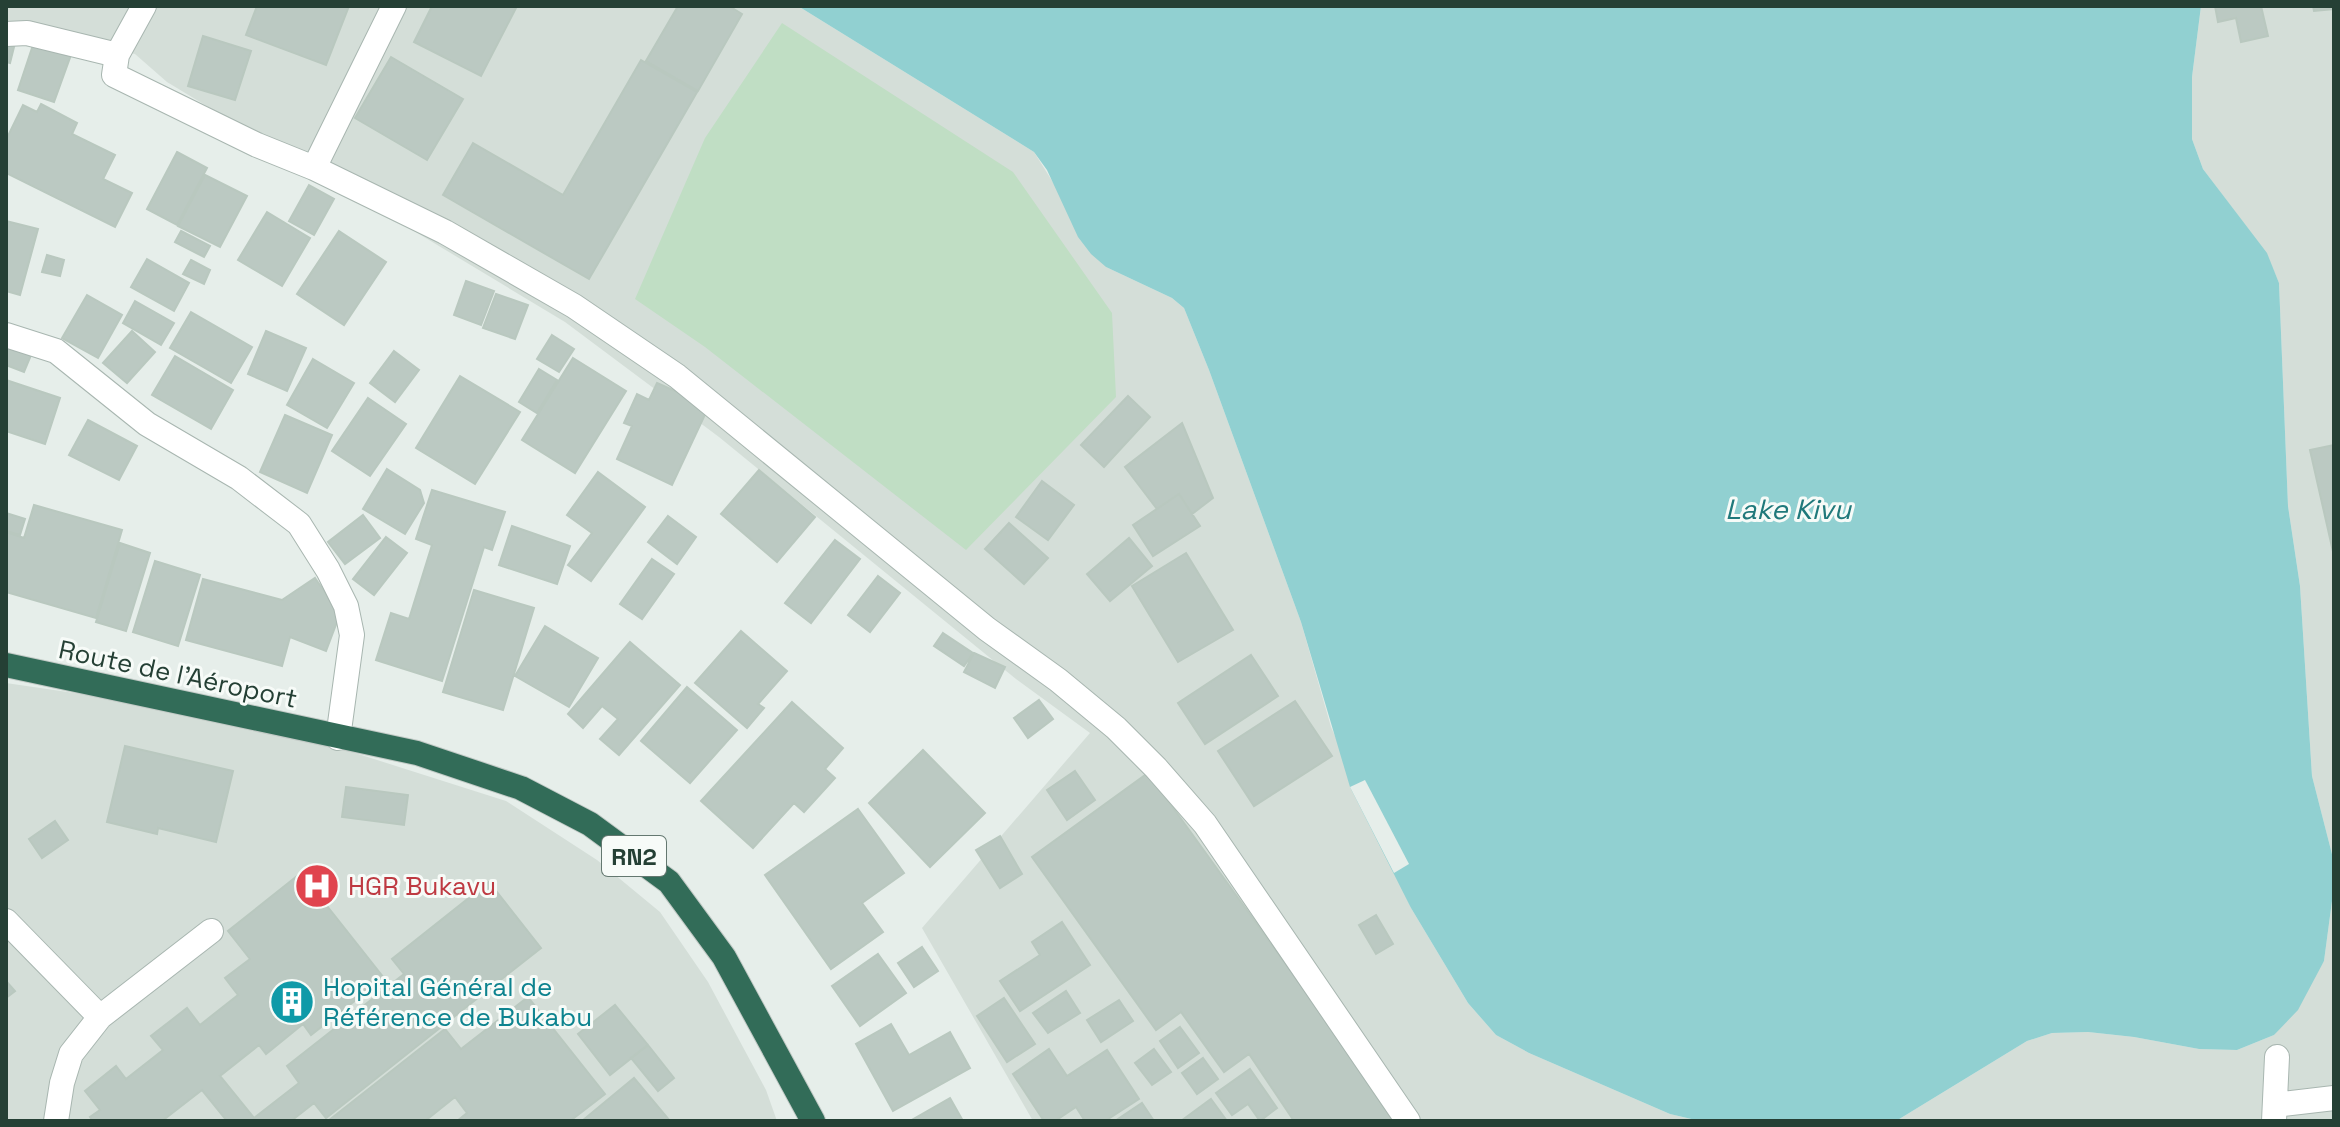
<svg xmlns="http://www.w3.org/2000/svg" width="2340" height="1127" font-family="'Space Grotesk',sans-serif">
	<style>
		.built { fill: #d4ded8 }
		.green { fill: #c0dec4 }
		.water { fill: #91d0d1 }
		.pier { fill: #e6eeea }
		.building { fill: #bbc9c2; stroke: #b9c8bf; stroke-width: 2 }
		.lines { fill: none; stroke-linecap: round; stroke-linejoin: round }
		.minor-casing { stroke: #a8b6b0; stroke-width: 26 }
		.highway-casing { stroke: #c2cac6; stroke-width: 26 }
		.minor { stroke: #fff; stroke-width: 24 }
		.highway { stroke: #326c58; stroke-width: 24 }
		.labels { text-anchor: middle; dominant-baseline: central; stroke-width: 6; stroke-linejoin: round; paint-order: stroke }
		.shield { fill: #f7fbf8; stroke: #647870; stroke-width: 2 }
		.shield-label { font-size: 24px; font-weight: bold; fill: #254035 }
		.street-label { font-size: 26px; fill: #254035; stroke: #f7fbf8 }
		.health-label { font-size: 26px; fill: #be3a42; stroke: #f7fbf8; text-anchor: start }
		.culture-label { font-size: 26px; fill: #0d838f; stroke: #f7fbf8; text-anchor: start }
		.water-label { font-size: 28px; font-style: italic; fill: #20797b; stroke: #f7fbf8 }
	</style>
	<rect width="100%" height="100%" fill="#e6eeea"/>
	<!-- built -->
	<path class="built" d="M6,6H798L1034,152L1106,267L1172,298L1184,308L1209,370L1301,622L1331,727L1411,908L1468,1003L1496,1035L1529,1053L1670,1114L1700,1121H1033L922,928L1090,733L1016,679L719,437L565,322L167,82L135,54L6,29Z
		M2201,6H2334V862L2312,776L2300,586L2288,506L2279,283L2266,253L2203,169L2192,139V77Z
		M6,683L245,718L506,801L597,860L660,912L708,982L766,1090L777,1121H6Z
		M2334,886V1121H1896L2027,1041L2052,1033L2088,1032L2134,1037L2199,1049L2237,1050L2274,1035L2324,961Z"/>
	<!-- green -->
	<path class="green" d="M782,23L1013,172L1112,313L1116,397L966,550L705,347L635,299L705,138Z"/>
	<!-- water -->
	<path class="water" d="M798,6H2201L2192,77V139L2203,169L2267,253L2279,283L2288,506L2300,586L2312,776L2334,862V886L2324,961L2298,1010L2274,1035L2237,1050L2199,1049L2134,1037L2088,1032L2052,1033L2027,1041L1896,1121H1700L1670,1114L1529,1053L1496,1035L1468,1003L1411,908L1350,787L1301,622L1209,370L1184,308L1172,298L1106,267L1091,254L1078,237L1047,170L1034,152Z"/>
	<!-- pier -->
	<path class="pier" d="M1365,780L1409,864L1394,873L1350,787Z"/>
	<!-- building -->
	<path class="building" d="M257,6H349L326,65L246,35Z
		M432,6H517L481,76L414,42Z
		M678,6H729L742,14L698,91L646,61Z
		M2215,6H2261L2268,36L2241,42L2236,18L2218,22Z
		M2313,6H2334V9L2314,11Z
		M203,36L251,51L235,100L188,86Z
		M35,39L72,52L54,102L18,90Z
		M6,45L14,47L10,63L6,62Z
		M391,57L463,99L427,160L355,118Z
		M641,60L697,92L589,279L443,195L473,143L563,195Z
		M41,104L77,123L72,134L115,155L103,179L132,193L115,227L6,173V140L23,105L37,112Z
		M177,152L207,168L177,225L147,209Z
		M205,175L247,196L220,247L178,226Z
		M309,185L334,199L314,235L289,221Z
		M267,212L310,238L282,286L238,260Z
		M6,221L38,229L20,295L6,291Z
		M181,231L210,246L204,257L175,242Z
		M339,231L386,262L344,325L297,294Z
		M47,255L64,260L60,276L42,272Z
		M147,259L189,283L174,311L131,287Z
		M191,260L210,270L204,284L183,274Z
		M466,281L494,291L481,325L454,315Z
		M496,294L528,305L515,339L483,328Z
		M87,295L122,315L98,358L62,338Z
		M135,301L174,323L161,345L123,323Z
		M191,312L252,347L231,383L170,348Z
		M132,331L155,352L127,383L103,363Z
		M266,331L306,348L287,391L248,374Z
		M552,335L574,349L559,372L537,359Z
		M6,345L31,355L24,372L6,365Z
		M394,351L419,370L395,402L370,383Z
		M175,356L233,390L211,429L152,395Z
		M573,358L626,391L575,473L522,440Z
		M313,359L354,383L327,428L287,405Z
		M539,369L557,380L537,413L519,402Z
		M460,376L520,412L475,484L416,448Z
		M6,380L60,398L45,444L6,431Z
		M657,383L709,406L672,485L617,459L632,426L624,423L637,394L649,400Z
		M1128,396L1150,417L1104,467L1081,445Z
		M368,398L406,424L370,476L332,451Z
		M285,415L332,435L307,493L260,472Z
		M88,420L137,446L119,480L69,455Z
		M1182,423L1213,498L1192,514L1179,494L1157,509L1125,467Z
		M2334,445V556L2310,450Z
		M387,469L420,490L424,503L405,534L363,509Z
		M759,470L815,517L777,562L721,514Z
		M598,472L645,507L591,581L568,565L592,533L567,515Z
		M1042,481L1074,505L1048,540L1016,517Z
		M432,490L505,512L492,550L484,547L442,681L376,660L391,613L409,619L432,545L416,539Z
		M1179,494L1200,526L1153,556L1133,525Z
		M34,505L122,530L96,618L6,592V532L24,538Z
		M6,513L25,519L20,535L6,531Z
		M363,515L380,538L345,564L328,542Z
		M668,516L696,537L677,564L648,542Z
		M1009,523L1048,558L1024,584L985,549Z
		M512,526L570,546L557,584L499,565Z
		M386,537L407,553L374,595L353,579Z
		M1129,538L1152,566L1110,601L1087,574Z
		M835,540L860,559L811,623L785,603Z
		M120,543L150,553L126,631L96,622Z
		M1186,553L1233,630L1178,662L1132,586Z
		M652,559L674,574L642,619L620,604Z
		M155,561L200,575L178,646L133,632Z
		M878,576L900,593L870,632L848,615Z
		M315,578L340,614L326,651L290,637L282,666L186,640L203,579L282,600Z
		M474,590L534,608L503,710L443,692Z
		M545,626L598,658L569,707L515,676Z
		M741,631L787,671L758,704L764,708L747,728L695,683Z
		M943,633L973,653L964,666L934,646Z
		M630,642L680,685L619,755L600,739L618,719L602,706L583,728L568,714Z
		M974,653L1005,667L995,688L964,672Z
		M1251,655L1278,696L1205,744L1178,703Z
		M687,687L737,730L690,783L641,741Z
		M1039,700L1053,719L1028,738L1014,718Z
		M1295,701L1332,756L1254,806L1218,751Z
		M792,702L843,748L825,769L835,778L804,812L794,803L753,848L701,801Z
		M125,746L233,771L216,842L158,828L157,834L107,822Z
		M923,750L985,813L930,867L869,803Z
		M1075,771L1095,800L1067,820L1047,790Z
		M1148,773L1316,1006L1393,1121H1294L1249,1054L1224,1072L1181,1012L1156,1030L1032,857Z
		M346,787L408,795L404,825L342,817Z
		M858,809L904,873L862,903L883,932L831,969L765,875Z
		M55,821L68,840L42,858L29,839Z
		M1000,836L1022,874L1000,888L976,850Z
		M301,873L384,978L311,1035L303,1024L266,1054L259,1045L220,1076L254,1118L299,1083L287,1066L404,974L392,959L489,882L541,948L326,1118L314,1103L291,1121H227L202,1090L162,1121H93L90,1117L100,1110L85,1091L116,1066L126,1079L163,1050L151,1036L187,1008L200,1025L238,995L225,978L250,959L228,931Z
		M1376,915L1393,944L1376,954L1359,925Z
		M1062,922L1090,965L1020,1011L1000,981L1040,955L1032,942Z
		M922,947L938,971L914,987L898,963Z
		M878,954L906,993L860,1026L832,986Z
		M6,981L15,991L6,998Z
		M1066,991L1080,1013L1048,1033L1033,1013Z
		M528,997L605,1094L570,1121H457L467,1113L455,1097L425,1121H328L445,1029L461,1049Z
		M1004,998L1035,1044L1007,1062L977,1016Z
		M1119,1000L1133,1021L1101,1042L1087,1020Z
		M615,1005L648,1045L610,1075L578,1034Z
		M891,1024L909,1055L950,1032L970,1068L893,1111L856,1044Z
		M1180,1027L1199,1053L1178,1068L1160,1041Z
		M648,1045L674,1078L658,1091L631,1058Z
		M1049,1049L1067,1076L1107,1050L1139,1099L1105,1121H1085L1076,1107L1055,1121H1044L1013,1074Z
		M1154,1049L1171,1072L1152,1085L1135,1063Z
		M1203,1058L1218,1079L1197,1094L1182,1073Z
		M1250,1069L1277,1108L1260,1121L1248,1104L1232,1115L1216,1093Z
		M634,1078L670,1121H582Z
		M950,1098L963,1121H910Z
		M1211,1099L1227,1121H1181Z
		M1142,1103L1154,1121H1115Z"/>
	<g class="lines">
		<!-- minor casing -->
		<g class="minor-casing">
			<path id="minor" d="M6,34L27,33L117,55L144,6
				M117,55L114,75L257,145L314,168L445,232L574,306L677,376L987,629L1058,680L1116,728L1156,768L1205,824L1408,1121
				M314,168L394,6
				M6,335L56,351L147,424L239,478L299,524L328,570L346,606L352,635L338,738
				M6,921L100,1017L211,931
				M2275,1105L2334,1098
				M56,1121L62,1083L71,1054L100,1017
				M2274,1121L2277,1057"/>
		</g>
		<!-- highway casing -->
		<g class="highway-casing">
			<path id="highway" d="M6,665L417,753L521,788L590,824L669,882L724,957L813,1121"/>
		</g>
		<!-- minor -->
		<use href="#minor" class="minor"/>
		<!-- highway -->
		<use href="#highway" class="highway"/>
	</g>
	<!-- icons -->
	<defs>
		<g id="hospital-disc" transform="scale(2.3)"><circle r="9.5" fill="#e0444e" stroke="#f7fbf8"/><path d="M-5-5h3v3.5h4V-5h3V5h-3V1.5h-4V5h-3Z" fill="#fff"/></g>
		<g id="building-disc" transform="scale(2.3)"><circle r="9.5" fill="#0f9aa8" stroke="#f7fbf8"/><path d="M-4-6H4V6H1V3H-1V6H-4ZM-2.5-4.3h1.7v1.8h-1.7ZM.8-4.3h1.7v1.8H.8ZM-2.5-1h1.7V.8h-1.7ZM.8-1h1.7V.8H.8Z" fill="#fff"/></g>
	</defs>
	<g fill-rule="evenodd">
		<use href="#hospital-disc" x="317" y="886"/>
		<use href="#building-disc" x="292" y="1002"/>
	</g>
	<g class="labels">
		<!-- shield labels -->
		<rect class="shield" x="602" y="836" width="64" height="40" rx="6"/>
		<g class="shield-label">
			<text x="634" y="856">RN2</text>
		</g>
		<!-- street labels -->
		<g class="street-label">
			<text transform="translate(178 674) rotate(12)">Route de l'Aéroport</text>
		</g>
		<!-- health labels -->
		<g class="health-label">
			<text x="348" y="886">HGR Bukavu</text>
		</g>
		<!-- culture labels -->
		<g class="culture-label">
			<text x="323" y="987">Hopital Général de<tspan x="323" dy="30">Référence de Bukabu</tspan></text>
		</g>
		<!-- water labels -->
		<g class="water-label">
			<text x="1788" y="509">Lake Kivu</text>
		</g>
	</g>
	<!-- border -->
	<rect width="2340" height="1127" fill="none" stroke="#254035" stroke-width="16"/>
</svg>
